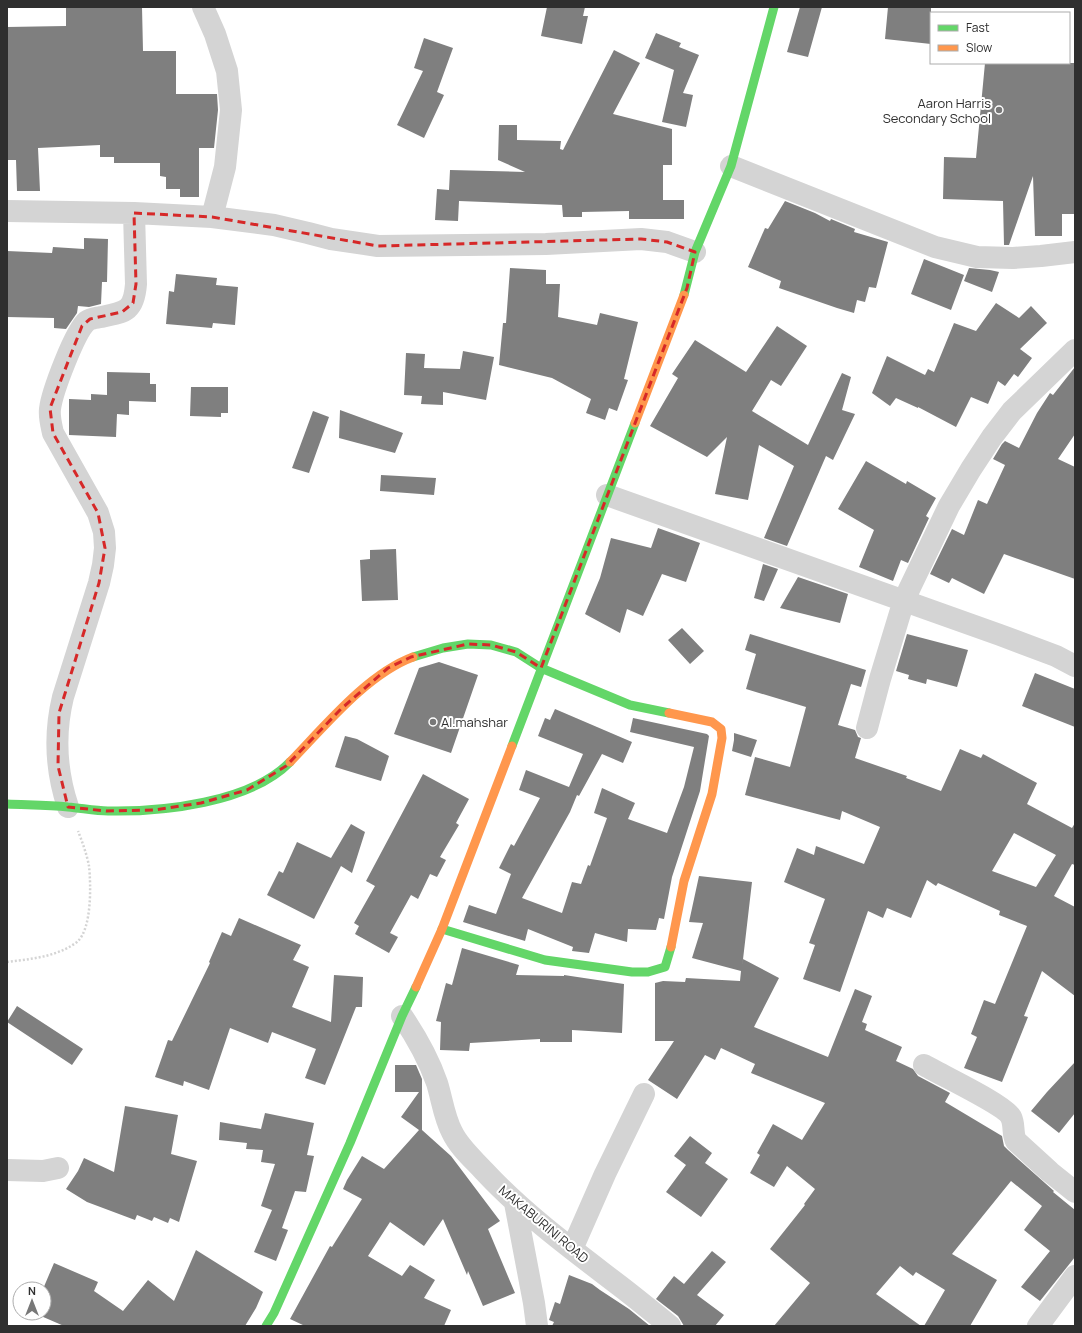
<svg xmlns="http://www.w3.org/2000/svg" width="1082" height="1333" font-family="Manrope,sans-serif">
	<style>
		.building { fill: #7f7f7f; fill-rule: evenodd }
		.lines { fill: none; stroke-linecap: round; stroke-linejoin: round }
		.path { stroke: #d4d4d4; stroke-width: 2.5; stroke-dasharray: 2 2; stroke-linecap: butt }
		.street { stroke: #d4d4d4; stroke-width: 22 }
		.fast { stroke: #63d668; stroke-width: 9 }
		.slow { stroke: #ff974d; stroke-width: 9 }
		.marked { fill: none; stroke: #d62828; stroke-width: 3; stroke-dasharray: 8 5; stroke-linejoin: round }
		.poi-dot { fill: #787878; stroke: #fff; stroke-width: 1.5 }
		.labels { text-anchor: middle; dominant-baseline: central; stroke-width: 4; stroke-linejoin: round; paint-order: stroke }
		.poi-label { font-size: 13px; fill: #2f2f2f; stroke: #fff; text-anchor: end }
		.street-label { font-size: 13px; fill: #2f2f2f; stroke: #fff }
	</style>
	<rect width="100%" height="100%" fill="#fff"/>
	<!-- building -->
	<path class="building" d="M66,7H142L143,51H176V94H217L218,110L214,148H199V197H180V189H166V177L160,176V163H114V157H100V145L38,148L40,191H17L16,160H7V27L66,26Z
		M547,7H585L583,16H588L582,44L541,36Z
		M800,7H822L808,57L787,52Z
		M888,7L931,8V44L885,39Z
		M656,33L681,43L679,47L699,55L683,93L693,95L686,127L662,122L674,70L645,58Z
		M424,38L453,48L437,92L444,95L424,138L397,125L423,71L414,68Z
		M614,50L640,63L613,114L672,129V165H663V200H684V219H629V211L582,212V217H563L562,205L459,201L458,221L435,220L437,189L449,190L450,170L525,172L498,160L499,125H517V140L561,141L560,149L563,150Z
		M985,63H1075V214H1062V236H1035L1033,176L1009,245H1004L1003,201L943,199L944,157L976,158Z
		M785,201L815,213L830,221L831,219L855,229L854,232L888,242L876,288L869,287L865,302L857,300L854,313L837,308L779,288L781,281L748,267L765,228L768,229Z
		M84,238L108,239L107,282H102L101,304L89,307L78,306L77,313L66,329L54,328V318L7,317V251L52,253L53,247L84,249Z
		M924,259L964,275L951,310L911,294Z
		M510,268L546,270V284H560L558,317L597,325L600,313L638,322L624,379L628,380L617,411L609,408L605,420L586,413L591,399L552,378L499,365L503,323H506Z
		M969,268L990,270L999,272L992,292L964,281Z
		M176,274L217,278L216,285L238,287L235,325L213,323L212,328L166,324L169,291L174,292Z
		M996,303L1019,318L1031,306L1047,323L1020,349L1032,358L1018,377L1014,374L1005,386L998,381L988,404L971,397L956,427L918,407V408L896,398L890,406L872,393L887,356L925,375L928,369L934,372L954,323L976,331Z
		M777,326L807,346L781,386L771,380L752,411L808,445L842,373L851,377L842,410L855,414L833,460L826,456L787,546L764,538L794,466L759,445L748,500L715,494L727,437L707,457L650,426L678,378L672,374L695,340L746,372Z
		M463,351L494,357L486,400L443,392V405L421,404L422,396L404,395L406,353L425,354L424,368L460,369Z
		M1075,367V434L1058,459L1075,467V579L1004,554L984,594L952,578L949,583L930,574L952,529L964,535L978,500L987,504L1005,465L993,459L1002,444L1005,441L1019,448L1037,413L1050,393L1053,395Z
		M107,372L150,373V384H156V402L129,401V415L117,414L116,437L69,435V399L91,400V394L107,395Z
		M191,387H228V413H221V417L190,416Z
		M340,410L403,433L395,453L339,438Z
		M313,411L329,417L309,473L292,468Z
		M866,461L906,484L907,481L936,498L926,516L929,518L908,563L901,560L893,581L859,567L874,530L838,509Z
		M381,475L436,478L434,495L380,491Z
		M658,528L700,543L686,582L662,574L643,616L627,609L620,633L585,614L600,578L611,538L651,548Z
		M396,549L398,600L362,601L360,560L370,559V550Z
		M763,564L778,569L764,601L754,598Z
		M798,577L848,594L840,623L780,608Z
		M682,628L704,651L690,664L668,640Z
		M750,634L866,670L861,687L851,684L838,725L855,730L858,737L861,738L855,758L907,776L906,778L941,791L960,749L981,758L983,754L1037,783L1027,804L1072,828L1075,823V865L1072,864L1054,896L1075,907V996L1042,971L1024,1016L1028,1017L1002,1082L964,1068L977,1037L971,1034L984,1000L995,1004L1027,926L999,915L1000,911L938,883L936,886L927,880L911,918L887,908L883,918L868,911L840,992L803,979L815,945L809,943L825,899L784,882L797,848L814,855L816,846L864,864L880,827L842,811L840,820L745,795L755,757L790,767L806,707L746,689L756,654L745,650ZM1014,833L1056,855L1036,887L992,871Z
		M907,634L968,650L957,687L927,679L926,684L908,679L909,675L896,671Z
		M439,662L478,675L451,753L394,734L419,668Z
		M1035,673L1075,689V727L1022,706Z
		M555,709L632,742L623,763L602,754L579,796L577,795L570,812L522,898L562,913L572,882L581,884L588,865L590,866L607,818L594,813L602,788L635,803L628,819L667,833L684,787L694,747L630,732L633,718L707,734L709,736L700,791L672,877L664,919L659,918L656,930L628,929L627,942L595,933L589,953L572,951L573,947L528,929L525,941L463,922L469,905L496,914L511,874L499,868L511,844L514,846L540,798L519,790L526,770L569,787L583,754L538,736L545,718L550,720Z
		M734,733L757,740L751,757L732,751L734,740Z
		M345,736L357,739L389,756L381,781L335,767Z
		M423,774L469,799L456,823L459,825L440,857L446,860L437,877L430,874L418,899L411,895L390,933L398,937L389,953L355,934L359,926L354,923L375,886L366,881Z
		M351,824L365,832L352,873L341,866L314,919L267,895L279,871L283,873L297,842L331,858Z
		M699,876L752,882L742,968L743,959L779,978L754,1027L828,1057L855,989L872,996L862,1022L867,1024L865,1030L902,1047L896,1061L913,1069L918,1076L950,1093L945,1102L1002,1136L1004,1146L1008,1150L1054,1191L1053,1192L1075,1210V1257L1040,1301L1021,1287L1050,1251L1024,1230L1042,1206L1011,1181L952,1254L997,1280L970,1326H924L945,1290L916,1272L913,1276L900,1266L876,1294L921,1326H774L810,1283L770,1249L805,1205L804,1204L815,1189L787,1166L774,1187L750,1173L760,1155L757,1153L773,1124L802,1140L825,1103L751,1073L755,1064L721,1048L715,1060L705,1055L677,1099L648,1080L674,1041H655V983L663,981L685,982L686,978L740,981L741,971L692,958L703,923L689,922Z
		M239,918L301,945L293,960L309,967L292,1007L331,1022L334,975L363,977L362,1007H356L325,1085L305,1078L316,1049L272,1032L268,1043L230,1028L209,1090L184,1081L183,1086L155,1077L168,1040L172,1041L210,963L209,962L222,932L231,936Z
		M462,948L519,965L516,975L564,976V975L624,984L622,1033L572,1030V1042H540V1039L470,1043L469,1051L440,1050L441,1022L436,1021L446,983L452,985Z
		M17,1006L83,1049L72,1065L7,1022Z
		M1075,1062V1113L1059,1133L1031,1111L1047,1092Z
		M395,1065H416L422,1079V1130L451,1156L500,1221L488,1229L515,1293L483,1306L468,1271L467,1275L443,1219L424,1246L390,1222L368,1256L402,1276L410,1265L435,1280L424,1298L451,1310L444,1326H305L290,1319L330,1246L332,1247L362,1199L343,1189L347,1180L362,1156L384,1169L419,1130L401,1117L419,1092H395Z
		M125,1106L178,1115L171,1154L197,1161L179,1222L170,1218L168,1223L154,1217L152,1221L137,1215L135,1220L87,1202L66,1189L78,1171L84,1158L114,1172Z
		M265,1113L314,1123L307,1155L314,1156L306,1192L295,1191L282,1228L288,1230L276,1261L254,1252L272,1210L261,1206L275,1164L261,1162L263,1150L246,1149L247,1143L219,1140L220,1122L261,1129Z
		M690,1136L712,1153L705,1163L728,1179L701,1217L666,1192L686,1165L674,1156Z
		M196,1250L263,1292L256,1308L245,1326H64L34,1313H44L43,1289L54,1263L98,1282L94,1291L123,1311L148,1280L174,1301Z
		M712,1251L726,1262L697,1295L724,1315L715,1326H684L678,1316L656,1299L674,1276L684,1284Z
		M569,1275L592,1284L600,1290L629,1309L650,1326H552L554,1322L549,1320L555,1302L560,1304Z"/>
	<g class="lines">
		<!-- path -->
		<path class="path" d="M7,962C30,959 57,957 77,942C92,929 91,885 89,866C87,855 82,841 78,831"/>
		<!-- street -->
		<path class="street" d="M203,7L215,34L227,71L231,110L225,167L212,217
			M731,166L935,247L977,257L1013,258L1041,256L1075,252
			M7,211L134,213L212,217L274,225L308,233L331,239L378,246L546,244L641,239L667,242L695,252
			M607,495L1000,635L1056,656L1075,666
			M867,728L880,679L904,600L949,506L971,469L992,437L1012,411L1075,350
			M68,807C56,771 54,734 63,697L99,583L103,565L105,548L104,532L98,513L53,433C51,424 49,417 50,409C52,392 75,331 87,321C91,318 96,318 101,317C126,312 134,311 136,284L134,213
			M402,1016C417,1038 428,1057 437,1083C442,1099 444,1117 452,1132C459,1147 473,1159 484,1171C525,1215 573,1250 620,1286C637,1299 654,1313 670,1326
			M924,1065C939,1074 1005,1105 1011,1117C1015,1125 1012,1133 1016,1141L1050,1172L1075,1192
			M7,1170L43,1171L58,1168
			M515,1203L534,1303L537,1326
			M572,1249L605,1174L644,1094
			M1038,1326L1075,1276"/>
		<!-- fast -->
		<path class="fast" d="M684,295L695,252L731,166L774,7
			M413,657L443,648L468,644L491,645L516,652L541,668L630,705L669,713
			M512,746L635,423
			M7,804C27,805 48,805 68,807C81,808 95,811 108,811C162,812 250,803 290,762
			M442,929L545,960L632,972H648L665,967L671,947
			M266,1326L274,1313L350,1143L402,1016L416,987"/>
		<!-- slow -->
		<path class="slow" d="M635,423L684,295
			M669,713L712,722L721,729L722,738L712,794L684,881L671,947
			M290,762C324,727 367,674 413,657
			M416,987L442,929L512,746"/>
	</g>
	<!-- marked area -->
	<path class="marked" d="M134,213L212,217L378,246L641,239L667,242L695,252L687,288L541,668L516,652L491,645L468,644L411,657L388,668L341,709L286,766L247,790L201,803L154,810L106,811L68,807L58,766L59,713L99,583L105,548L98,513L53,433L50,408L82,326L90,319L122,312L133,303L136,284Z"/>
	<!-- markers -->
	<g class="poi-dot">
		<circle cx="999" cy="110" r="4"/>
		<circle cx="433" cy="722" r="4"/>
	</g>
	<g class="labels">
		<!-- poi labels -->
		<g class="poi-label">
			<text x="991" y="103">Aaron Harris<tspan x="991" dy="15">Secondary School</tspan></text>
			<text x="441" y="722" text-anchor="start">Al.mahshar</text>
		</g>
		<!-- street labels -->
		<g class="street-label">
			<text transform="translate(544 1224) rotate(40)">MAKABURINI ROAD</text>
		</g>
	</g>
	<!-- border -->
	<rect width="1082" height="1333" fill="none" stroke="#2f2f2f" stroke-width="16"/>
	<!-- legend -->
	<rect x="930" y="12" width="140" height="52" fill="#ffffff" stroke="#acacac"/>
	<rect x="938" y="25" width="20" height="6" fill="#63d668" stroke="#acacac"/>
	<text x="966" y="32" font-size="12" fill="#2f2f2f">Fast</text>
	<rect x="938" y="45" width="20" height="6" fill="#ff974d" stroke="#acacac"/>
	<text x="966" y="52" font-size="12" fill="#2f2f2f">Slow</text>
	<!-- north arrow -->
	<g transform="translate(32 1301)"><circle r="19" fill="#ffffff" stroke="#acacac"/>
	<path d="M0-3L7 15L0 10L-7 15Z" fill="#787878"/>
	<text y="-6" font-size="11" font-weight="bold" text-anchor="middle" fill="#2f2f2f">N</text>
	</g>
</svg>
